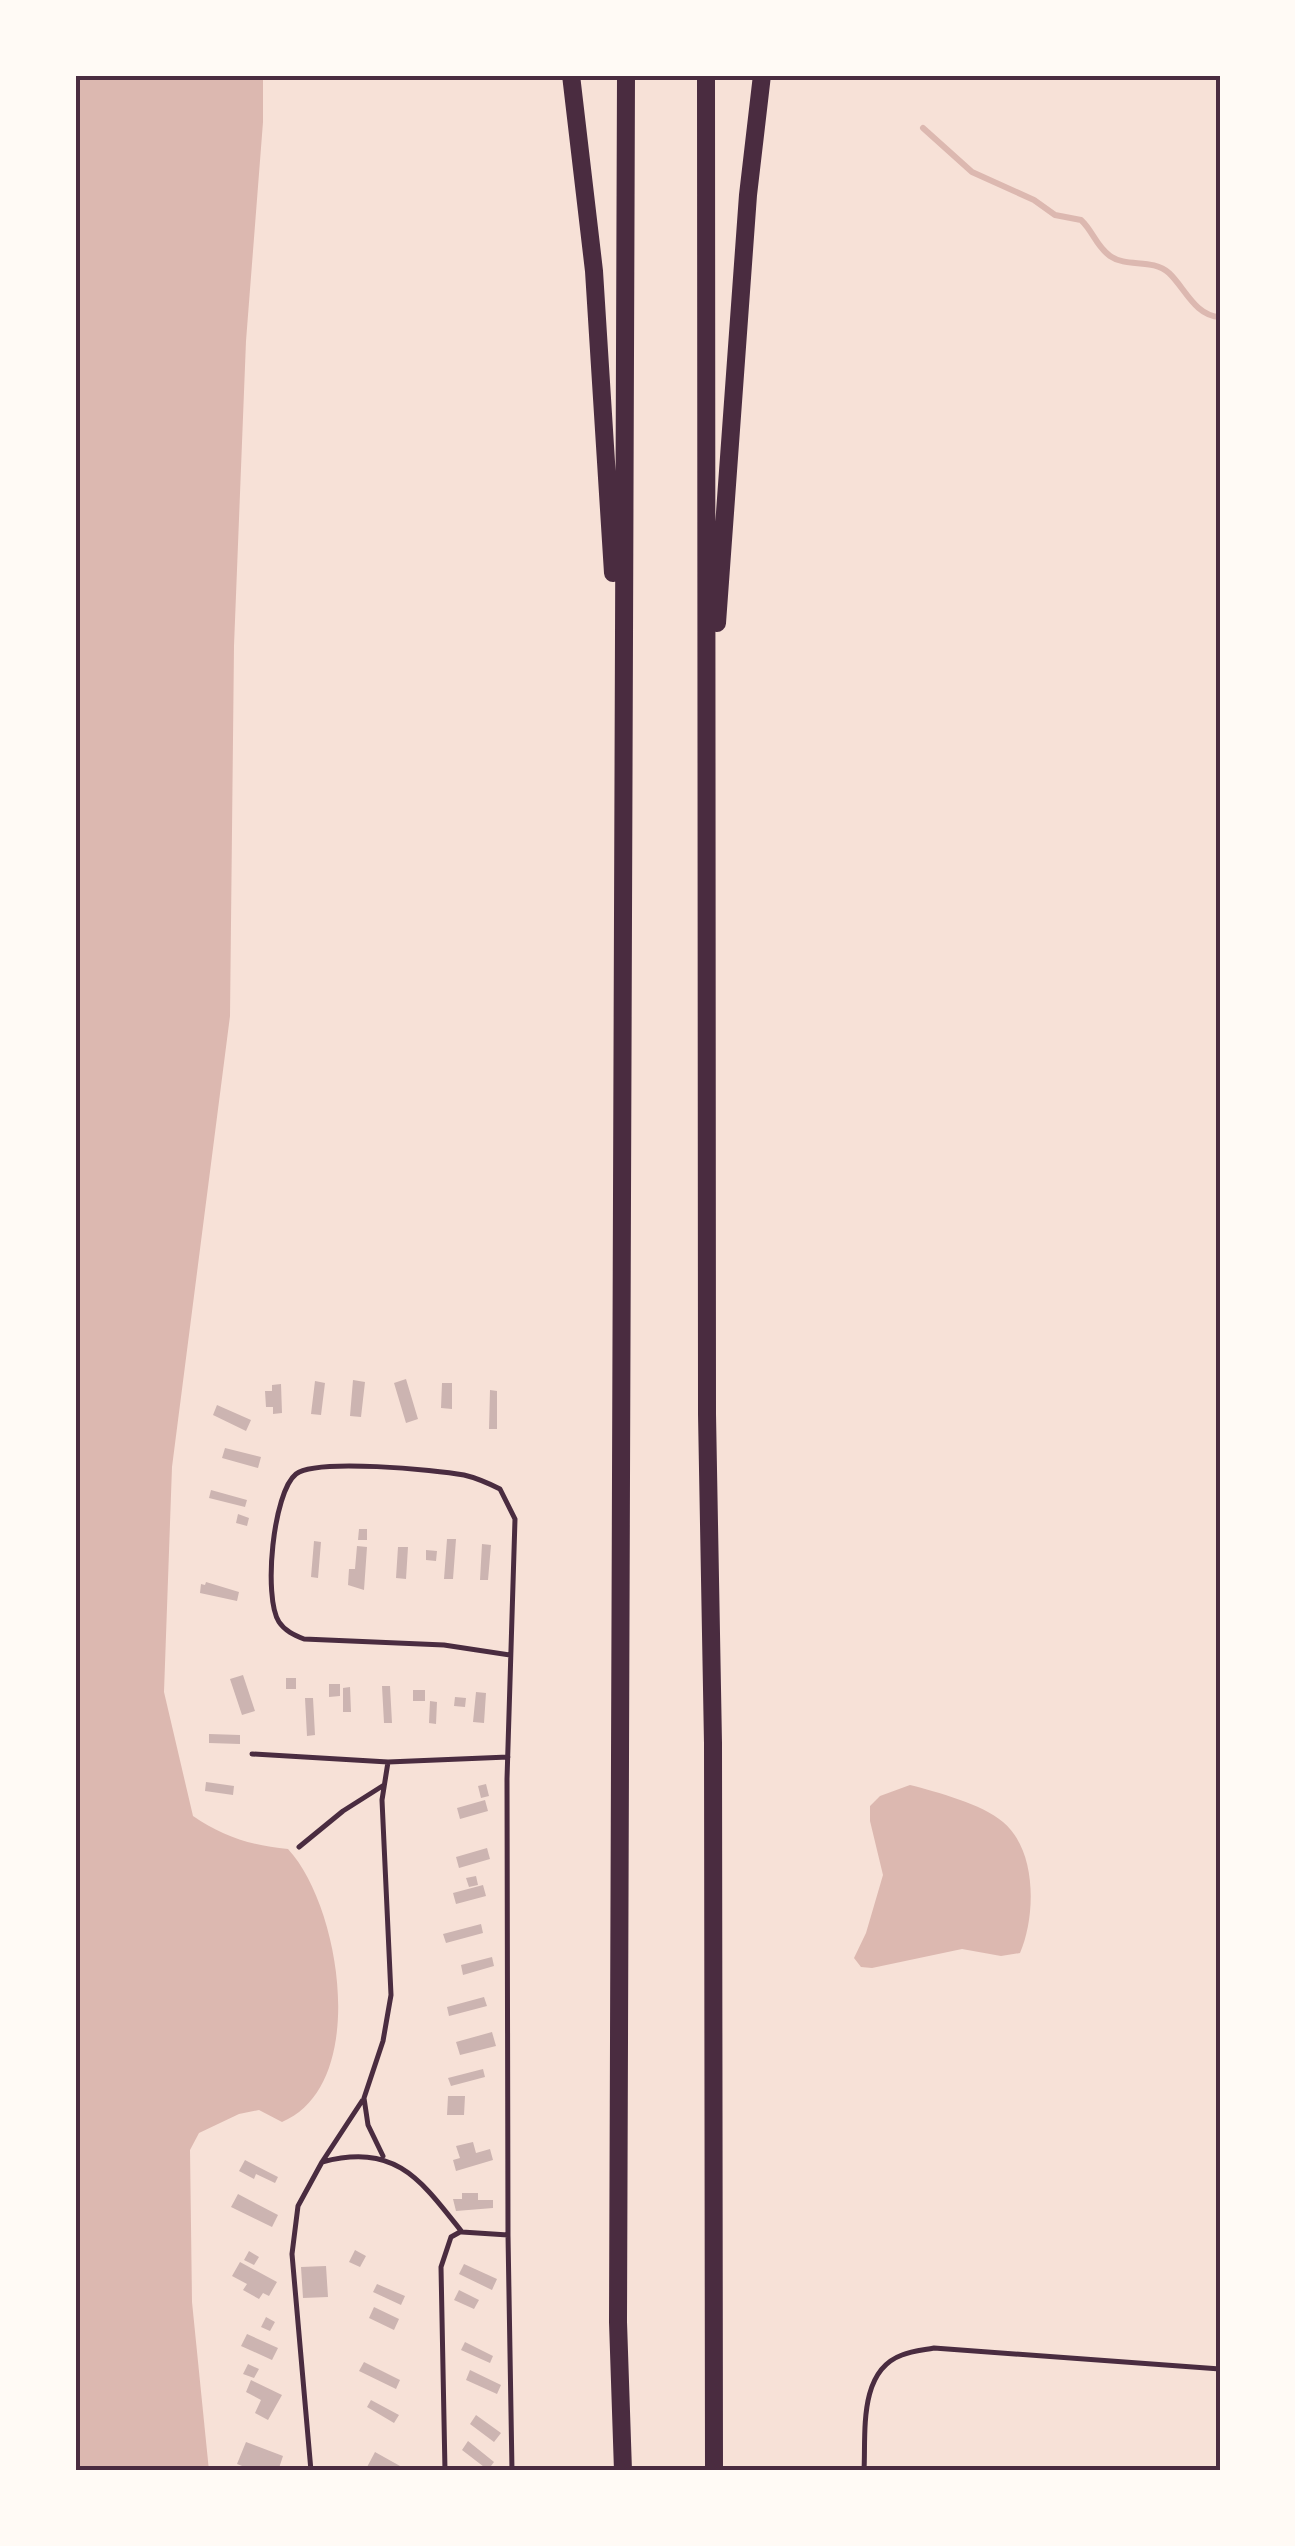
<svg xmlns="http://www.w3.org/2000/svg" width="1295" height="2546" font-family="'Alegreya Sans',sans-serif">
	<style>
		.water { fill: #dcb8b0 }
		.lines { fill: none; stroke-linecap: round; stroke-linejoin: round }
		.stream { stroke: #dcb8b0; stroke-width: 6 }
		.building { fill: #ccb4b1 }
		.service { stroke: #4a2c40; stroke-width: 5 }
		.motorway { stroke: #4a2c40; stroke-width: 18 }
		.neatline { fill: none; stroke: #4a2c40; stroke-width: 4 }
	</style>
	<rect width="100%" height="100%" fill="#f7e1d7"/>
	<!-- water -->
	<path class="water" d="M75,75H263V122L246,341L234,646L230,1016L172,1467L164,1692L193,1816C222,1836 252,1846 288,1849C341,1906 370,2085 282,2122L259,2110L239,2114L199,2133L190,2150L192,2302L209,2471H75Z
		M910,1785C937,1792 982,1804 1003,1822C1037,1850 1036,1916 1020,1953L1001,1956L962,1949L872,1968L861,1967L854,1958L866,1933L883,1875L870,1821V1806L880,1796Z"/>
	<g class="lines">
		<!-- stream -->
		<path class="stream" d="M923,128L972,172L1034,200L1055,215L1081,220C1093,231 1096,246 1110,256C1127,268 1152,258 1169,273C1185,288 1195,316 1220,317"/>
	</g>
	<!-- building -->
	<path class="building" d="M406,1379L418,1419L406,1423L394,1383Z
		M353,1380L365,1382L361,1417L350,1416Z
		M315,1381L325,1383L321,1415L311,1414Z
		M442,1383H452V1409L441,1408Z
		M281,1384L282,1413L273,1414V1407H266L265,1391H272V1385Z
		M490,1390L497,1391V1429H489Z
		M217,1405L251,1420L246,1431L213,1415Z
		M225,1448L261,1457L258,1468L222,1458Z
		M211,1490L247,1500L245,1507L209,1498Z
		M238,1514L249,1518L247,1526L236,1523Z
		M359,1529H367V1540H358Z
		M447,1539H456L453,1579H444Z
		M314,1541L321,1542L318,1578L311,1577Z
		M482,1544L491,1545L488,1580H480Z
		M357,1546L367,1547L364,1590L348,1585L349,1569H355Z
		M398,1547H408L406,1579L396,1578Z
		M426,1550L437,1551L436,1561L426,1560Z
		M206,1582L239,1592L237,1601L200,1593L201,1584L205,1585Z
		M243,1675L255,1711L242,1715L230,1679Z
		M286,1678H296V1689H286Z
		M329,1684H340V1696L329,1697Z
		M382,1686H390L392,1723H384Z
		M350,1687L351,1712H343V1688Z
		M413,1690H425V1701H413Z
		M476,1692L486,1693L484,1723L473,1722Z
		M455,1697L466,1698L465,1707L454,1706Z
		M305,1698H313L315,1735L307,1736Z
		M430,1701L437,1702L436,1724L429,1723Z
		M209,1734L240,1735V1744L209,1743Z
		M206,1782L234,1786L233,1795L205,1791Z
		M486,1784L489,1796L481,1798L478,1786Z
		M485,1800L488,1811L460,1819L457,1808Z
		M487,1848L490,1859L459,1868L456,1857Z
		M476,1876L478,1885L469,1887L466,1878Z
		M483,1885L486,1896L456,1904L453,1893Z
		M481,1924L483,1933L446,1943L443,1934Z
		M492,1957L494,1966L463,1975L461,1965Z
		M484,1997L487,2006L449,2016L447,2007Z
		M492,2032L496,2046L460,2055L456,2042Z
		M483,2069L485,2077L451,2086L448,2078Z
		M448,2096H465L464,2115H447Z
		M473,2142L476,2153L490,2149L493,2160L456,2171L453,2160L460,2158L456,2146Z
		M245,2160L278,2177L275,2183L256,2174L254,2179L239,2171Z
		M462,2193H478V2200H493V2208L456,2211L453,2199H462Z
		M238,2194L278,2215L272,2227L231,2207Z
		M355,2250L366,2256L360,2267L349,2262Z
		M249,2251L259,2257L254,2265L244,2260Z
		M240,2262L277,2282L269,2296L263,2293L259,2299L243,2290L247,2284L232,2276Z
		M464,2264L497,2279L492,2290L459,2274Z
		M326,2266L328,2297L303,2298L301,2267Z
		M377,2284L405,2296L401,2305L373,2292Z
		M459,2290L479,2300L474,2309L454,2300Z
		M374,2307L399,2319L394,2330L369,2318Z
		M266,2317L275,2322L270,2331L261,2327Z
		M247,2334L278,2348L272,2360L241,2346Z
		M465,2342L493,2356L490,2363L461,2350Z
		M364,2362L400,2380L396,2389L359,2371Z
		M248,2364L259,2369L254,2378L243,2374Z
		M470,2370L501,2385L497,2394L466,2380Z
		M251,2380L282,2395L268,2420L255,2413L261,2400L246,2392Z
		M371,2400L399,2415L394,2423L367,2407Z
		M476,2415L501,2433L494,2442L470,2424Z
		M468,2441L494,2462L488,2470L462,2450Z
		M246,2442L283,2456L278,2471H255L237,2464Z
		M375,2452L409,2471L366,2469Z"/>
	<g class="lines">
		<!-- service -->
		<path class="service" d="M252,1754L388,1762
			M299,1847L343,1811L384,1785
			M383,2156L368,2125L364,2098L383,2041L391,1995L382,1800L388,1762L508,1757
			M322,2162L362,2101
			M508,2235L507,1779L515,1519L500,1489C488,1483 477,1478 464,1475C436,1470 316,1458 296,1474C273,1492 263,1597 279,1622C285,1631 294,1635 304,1639L444,1645L510,1655
			M311,2471L292,2254L298,2206L322,2162C396,2143 420,2179 462,2232L508,2235L512,2471
			M445,2471L441,2267L451,2237L460,2232
			M864,2471C866,2433 858,2371 902,2355C912,2351 924,2350 934,2348L1220,2369"/>
		<!-- motorway -->
		<path class="motorway" d="M571,75L594,271L613,573
			M706,75L707,1414L713,1743L714,2471
			M717,623L748,195L762,75
			M623,2471L618,2322L626,75"/>
	</g>
	<!-- border -->
	<rect width="1295" height="2546" fill="none" stroke="#fffaf5" stroke-width="155"/>
	<rect x="78" y="78" width="1140" height="2390" class="neatline"/>
</svg>
